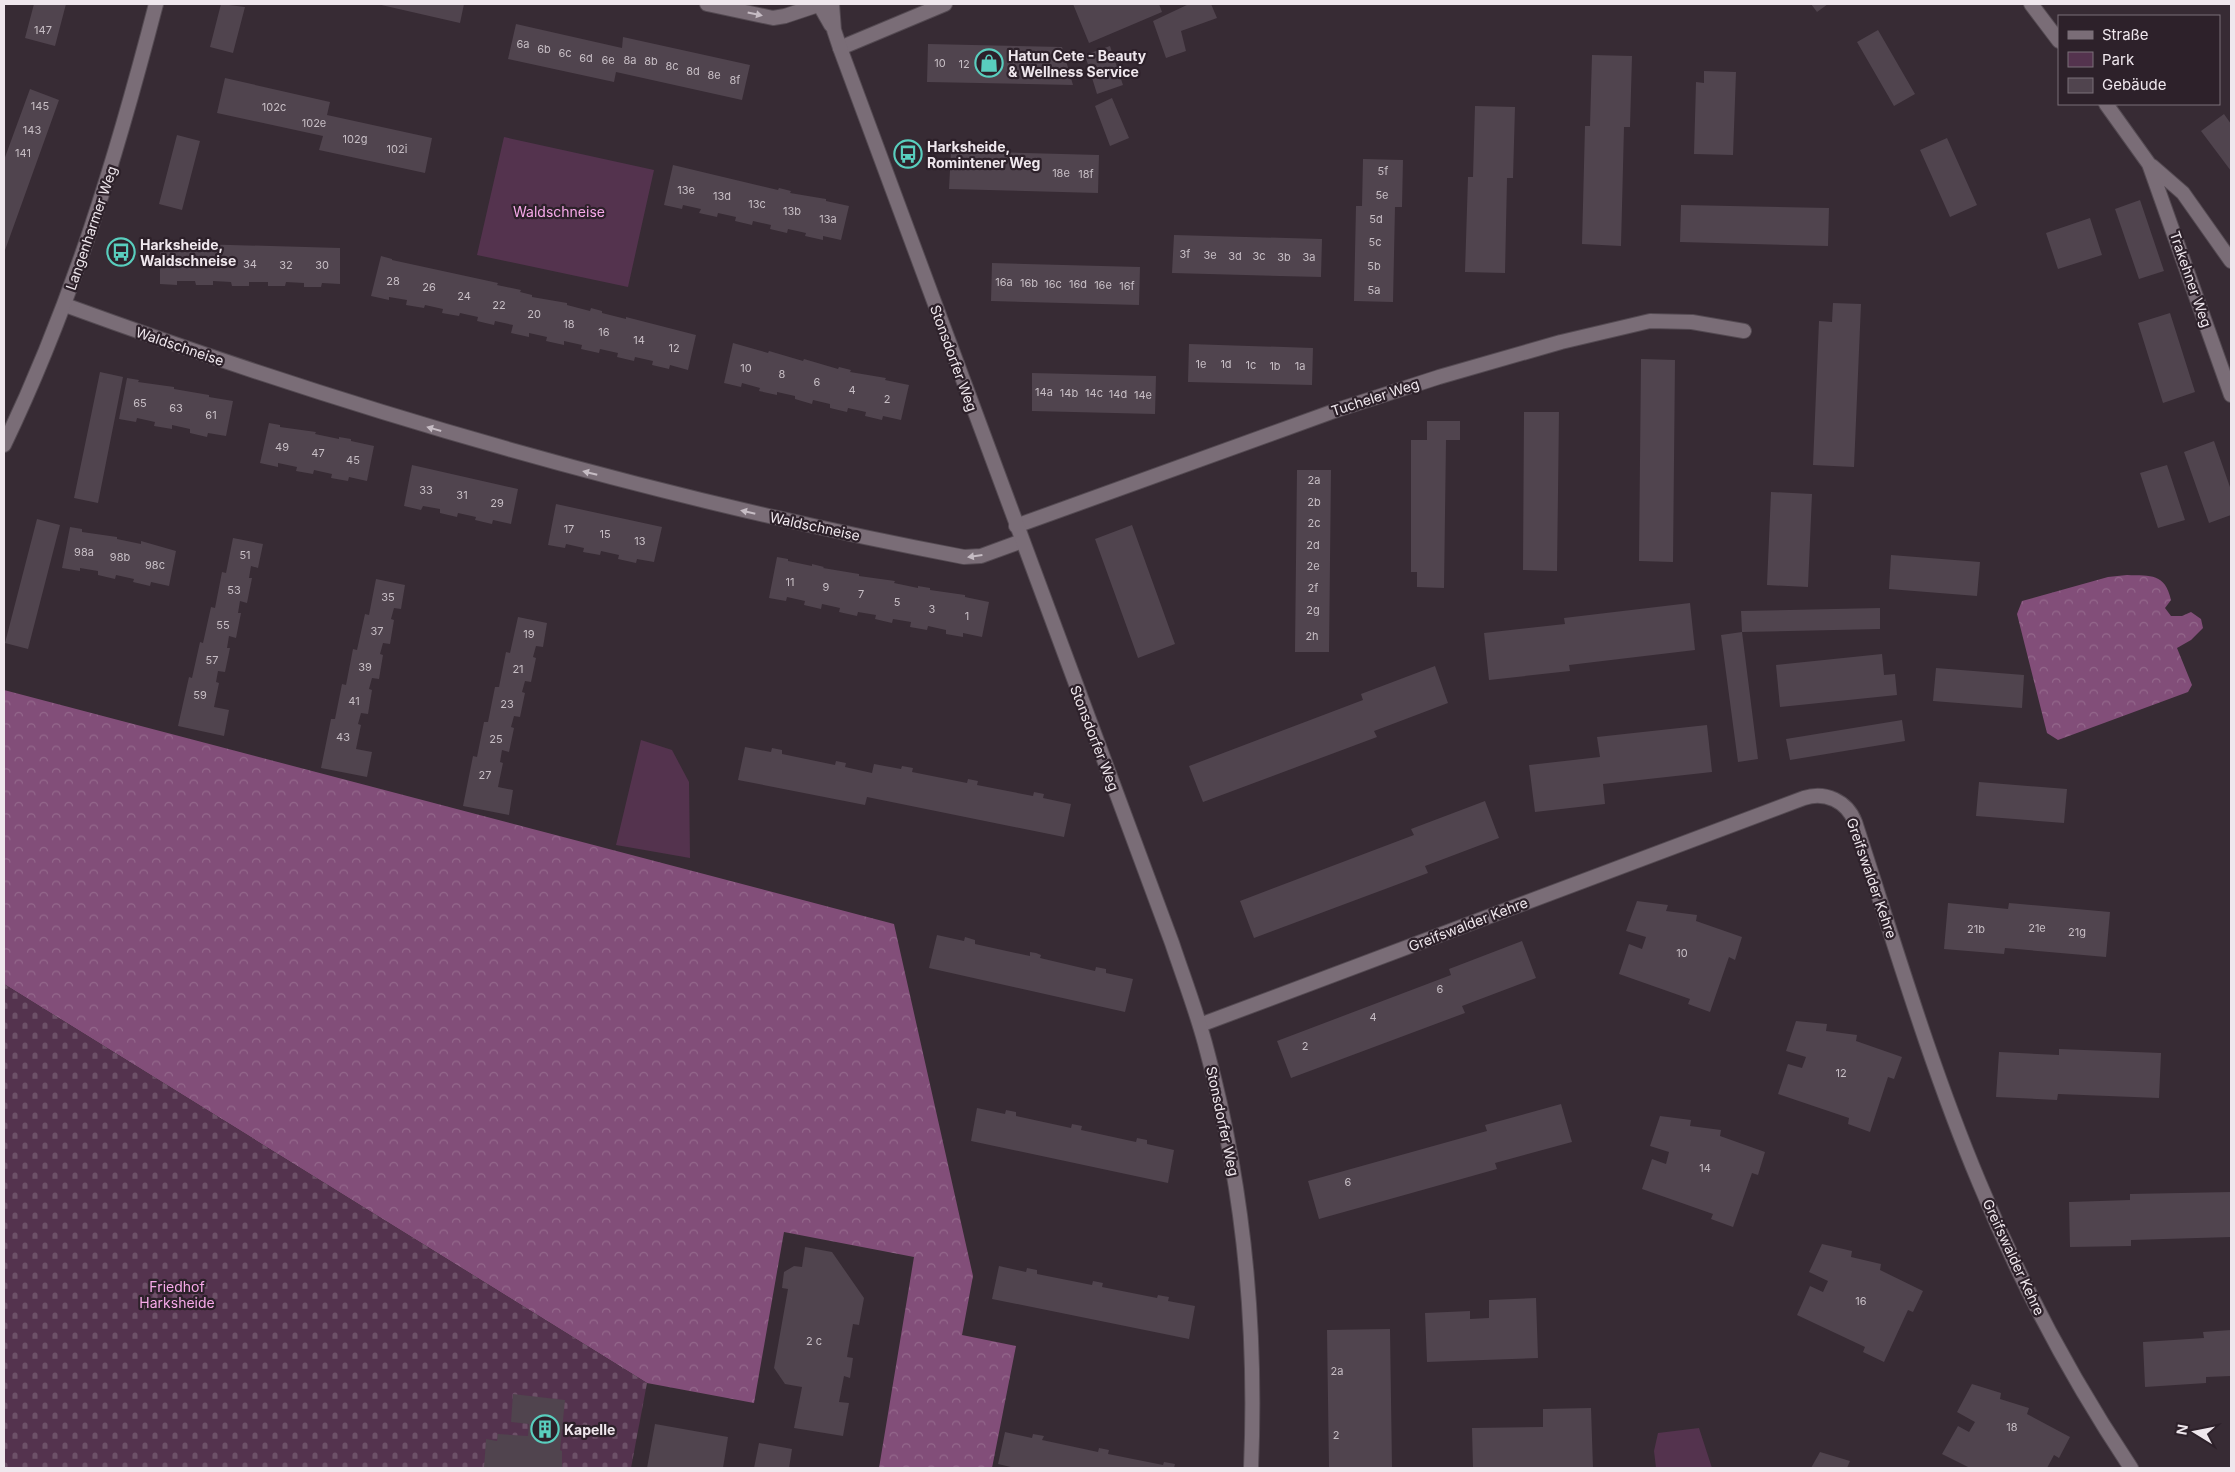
<svg xmlns="http://www.w3.org/2000/svg" width="2235" height="1472" font-family="Inter,sans-serif">
	<style>
		.forest { fill: url(#forest-crowns) }
		.cemetery { fill: url(#cemetery-stones) }
		.park { fill: #54334e }
		.building { fill: #50444e }
		.lines { fill: none; stroke-linecap: round; stroke-linejoin: round }
		.minor-casing { stroke: #544a52; stroke-width: 16 }
		.secondary-casing { stroke: #544a52; stroke-width: 16 }
		.minor { stroke: #7a6d77; stroke-width: 14 }
		.secondary { stroke: #7a6d77; stroke-width: 14 }
		.oneway { fill: #c6bcc4 }
		.labels { text-anchor: middle; dominant-baseline: central; stroke-width: 4.5; stroke-linejoin: round; paint-order: stroke }
		.number-label { font-size: 11px; fill: #c7bec5 }
		.poi-label { font-size: 14px; font-weight: bold; fill: #efe7ed; stroke: #2d212a; text-anchor: start }
		.park-label { font-size: 14px; fill: #f7a9e9; stroke: #2d212a }
		.street-label { font-size: 14px; fill: #efe7ed; stroke: #2d212a }
	</style>
	<defs>
		<pattern id="forest-crowns" width="20" height="18" patternUnits="userSpaceOnUse" patternTransform="scale(1.25)"><rect width="20" height="18" fill="#824e79"/><path d="M2 6a3 3 0 1 1 6 0M12 15a3 3 0 1 1 6 0" fill="none" stroke="#94688c"/></pattern>
		<pattern id="cemetery-stones" width="16" height="16" patternUnits="userSpaceOnUse" patternTransform="scale(1.25)"><rect width="16" height="16" fill="#54334e"/><path d="M2 7V4a2 2 0 0 1 4 0v3zM10 15v-3a2 2 0 0 1 4 0v3z" fill="#6d5168"/></pattern>
	</defs>
	<rect width="100%" height="100%" fill="#372b34"/>
	<!-- forest -->
	<path class="forest" d="M2127,575C2151,576 2165,573 2171,600L2165,608L2171,616H2182L2191,612L2201,619L2203,628L2191,640L2177,648L2192,685L2188,692L2058,740L2047,733L2017,614L2022,601L2108,577Z
		M4,690L894,924L973,1276L962,1335L1016,1346L992,1468H879L914,1257L784,1232L754,1403L647,1383L4,984Z"/>
	<!-- cemetery -->
	<path class="cemetery" d="M4,984L647,1383L631,1468H4Z"/>
	<!-- park -->
	<path class="park" d="M504,137L654,170L628,287L477,255Z
		M641,740L672,750L689,782L690,858L616,845Z
		M1699,1428L1712,1468H1656L1654,1451L1658,1433Z"/>
	<!-- building -->
	<path class="building" d="M34,4H66L55,46L25,38Z
		M221,4L245,7L233,53L210,47Z
		M377,4H464L460,23Z
		M1073,4H1159L1162,12L1089,43Z
		M1189,4H1211L1217,18L1181,31L1186,51L1166,58L1153,21Z
		M1811,4H1828L1817,12Z
		M516,24L622,48L623,37L750,65L742,100L616,72L614,82L508,59Z
		M1878,30L1915,94L1894,106L1857,42Z
		M928,44L1062,47L1073,85L927,82Z
		M1110,46L1123,85L1097,94L1085,55Z
		M1592,55L1632,56L1630,127H1624L1621,246L1582,244L1585,126H1590Z
		M1704,71L1736,72L1733,155L1694,154L1696,82L1704,83Z
		M225,78L330,102L327,115L432,138L425,173L319,150L323,136L217,113Z
		M30,89L59,100L4,253V160Z
		M1112,98L1129,138L1110,146L1095,106Z
		M1475,106L1515,107L1513,178H1507L1505,273L1465,272L1468,177H1473Z
		M2224,114L2231,124V171L2201,131Z
		M177,135L200,141L182,210L159,204Z
		M1947,138L1977,205L1950,217L1920,150Z
		M951,151L1099,155L1098,193L949,189Z
		M1363,159L1403,160L1402,207H1395L1393,302L1354,301L1356,206H1362Z
		M673,165L778,190L779,188L791,191L790,193L826,199V201L849,206L841,240L823,236V240L805,236L806,233L788,229L787,233L770,229L771,225L753,221L752,225L735,221L736,217L718,213L717,217L699,213L701,209L683,205L682,209L664,205Z
		M2140,200L2164,271L2139,279L2115,209Z
		M1681,205L1829,208L1828,246L1680,242Z
		M2090,218L2102,255L2058,269L2046,233Z
		M1174,235L1322,239L1321,277L1172,273Z
		M160,243L340,248V284L322,283L321,287H304V283L286,282L285,286H268V282H249V286H232L231,282L213,281V285H196L195,281H177V285L160,284Z
		M381,256L392,259V260L498,283L497,285L521,290L520,292L532,295V297L567,303V305L590,311L591,308L602,311V313L626,319V317L696,335L688,370L670,365L669,369L652,365L653,361L635,357L634,361L617,357L618,353L600,349L599,353L581,349L582,345L564,341V345L546,341L547,337L529,333V337L511,333L513,325L495,321L494,325L477,321L478,317L460,313L459,316L442,313L443,309L425,305L424,308L406,305L407,300L389,297V300L371,296Z
		M992,263L1140,267L1139,305L991,301Z
		M1833,303L1861,304L1854,467L1813,465L1819,321L1832,322Z
		M2170,313L2195,392L2163,403L2138,323Z
		M733,343L768,353L769,351L803,361L804,359L838,369L839,367L851,370L850,372L886,378L885,380L909,385L901,420L883,416L882,420L865,416L866,412L848,408L847,412L830,408V404L813,400L812,404L795,399V396L777,392V395L759,391L760,388L742,383L741,387L724,383Z
		M1189,344L1313,348L1312,385L1188,382Z
		M1641,359L1675,360L1673,562L1639,561Z
		M100,372L123,377L98,503L74,498Z
		M1032,373L1156,376L1155,414L1032,411Z
		M127,378L139,380L138,382L174,387V389L209,395V397L233,401L226,436L208,433L207,437L190,433V429L172,425V429L154,426L155,422L137,418L136,422L119,419Z
		M1524,412H1559L1557,571L1523,570Z
		M1427,421H1460V440H1446L1444,588L1417,587V572H1411V440H1427Z
		M269,423L280,425V427L316,432L315,434L339,439V437L351,439V441L374,446L367,481L349,477L348,481L331,478L332,474L314,470L313,474L296,471L297,467L278,463V467L260,463Z
		M2214,441L2231,490V515L2209,523L2184,452Z
		M412,465L518,489L511,524L493,520L492,524L475,520L476,517L458,513L457,517L440,513V509L423,506L421,510L404,506Z
		M2167,465L2185,520L2158,528L2140,473Z
		M1297,470H1331L1329,652H1295Z
		M1771,492L1812,494L1808,587L1767,585Z
		M556,504L662,527L654,562L637,559L636,563L618,559L619,555L601,551L600,555L583,552L584,548L566,544L565,548L548,545Z
		M37,519L60,525L28,649L5,643Z
		M1132,525L1175,644L1138,658L1095,539Z
		M70,527L82,529V532L117,537V539L141,544V541L176,551L169,586L151,582L150,586L133,582L134,579L116,575L115,579L98,575V571L80,568V571L62,568Z
		M233,538L263,544L258,568L251,566L249,578H252L247,603L240,601L238,613H241L236,638L229,636L227,648H230L225,672L218,671L216,682L219,683L214,707L229,710L224,736L178,726L189,677L192,678L200,642L203,643L211,607L215,608L222,572L226,573Z
		M1891,555L1980,562L1977,596L1889,589Z
		M777,557L788,559V561L812,566V564L824,567L823,568L859,574V576L895,581L894,583L918,588V586L930,588V590L965,595V597L989,602L982,637L963,633V637L946,634V630L928,626L927,630L910,627L911,622L893,619L892,623L875,619L876,615L858,612L857,616L839,612L840,608L822,604L821,609L804,605L805,601L787,597L786,601L769,598Z
		M376,579L405,585L401,609L394,608L391,619L394,620L390,644L383,643L380,654L383,655L379,679L372,678L369,689L372,690L368,714L361,713L358,724L361,725L356,749L372,752L367,777L321,768L331,719H335L342,684L346,685L353,649L357,650L365,614L369,615Z
		M1690,603L1695,650L1569,665L1570,671L1489,680L1484,633L1565,624L1564,618Z
		M1880,608V629L1742,632L1741,611Z
		M518,617L547,623L543,647L536,646L533,657L536,658L531,682L525,681L522,692L525,693L520,717L514,716L511,727L514,728L509,752L502,750L500,762L503,763L498,787L513,790L509,815L463,806L473,756L477,757L484,722H488L495,687H499L506,652L510,653Z
		M1742,632L1758,759L1738,762L1721,635Z
		M1882,654L1884,675L1895,674L1897,695L1780,707L1776,665Z
		M1435,666L1448,703L1374,731L1377,737L1203,802L1189,766L1363,700L1361,694Z
		M1936,668L2024,675L2022,708L1933,701Z
		M1902,720L1905,741L1790,760L1786,739Z
		M1707,725L1712,772L1603,784L1605,804L1535,812L1529,765L1600,757L1597,737Z
		M745,747L771,752L772,748L782,750V754L835,765L836,761L846,763L845,767L872,773L874,764L901,769L902,766L913,768L912,772L967,783L968,779L978,781L977,785L1033,796L1034,792L1044,794L1043,798L1071,804L1064,837L867,797L865,805L738,780Z
		M1979,782L2067,789L2064,823L1976,816Z
		M1485,801L1499,838L1425,866L1428,873L1254,938L1240,901L1414,835L1411,829Z
		M1637,901L1668,905L1666,911L1697,915L1696,921L1742,937L1735,960L1729,957L1710,1012L1688,1004L1690,999L1619,974L1629,944L1642,949L1646,937L1626,931Z
		M1948,903L2008,909L2009,903L2110,912L2106,957L2005,948L2004,954L1944,949Z
		M937,935L964,941L965,937L975,940V944L1030,956V952L1036,953L1041,955L1040,958L1095,971L1096,967L1106,969V973L1133,979L1125,1012L929,968Z
		M1522,941L1536,978L1462,1006L1465,1013L1291,1078L1277,1041L1451,975L1449,969Z
		M1796,1021L1827,1024L1826,1031L1857,1035L1856,1041L1902,1057L1894,1079L1888,1077L1870,1132L1848,1124L1849,1118L1778,1094L1788,1064L1802,1068L1806,1057L1786,1051Z
		M2059,1049L2161,1053L2159,1098L2058,1094L2057,1100L1996,1097L1999,1052L2059,1055Z
		M1561,1104L1572,1142L1495,1163L1497,1169L1319,1219L1308,1181L1487,1131L1485,1125Z
		M977,1108L1005,1114L1006,1110L1016,1112V1116L1071,1128L1072,1124L1082,1126L1081,1130L1136,1142L1137,1138L1147,1140V1144L1174,1150L1168,1183L971,1141Z
		M1660,1116L1691,1120L1690,1126L1721,1130L1720,1136L1765,1152L1758,1175L1752,1173L1733,1227L1711,1219L1713,1214L1642,1189L1652,1159L1666,1164L1669,1152L1650,1146Z
		M2231,1192V1237L2131,1240V1246L2070,1247L2069,1202L2130,1200V1194Z
		M1822,1244L1852,1251L1851,1257L1881,1264L1880,1270L1923,1291L1913,1312L1908,1310L1884,1362L1863,1352L1865,1347L1797,1315L1810,1286L1823,1292L1828,1281L1809,1272Z
		M805,1247L832,1252L864,1298L859,1325L853,1324L847,1357L853,1358L850,1378L844,1376L839,1402L849,1403L843,1436L794,1428L802,1387L785,1384L774,1368L788,1289L782,1288L784,1272L794,1266L802,1267Z
		M999,1266L1026,1272L1027,1268L1037,1270V1274L1092,1285L1093,1281L1103,1283L1102,1287L1157,1298L1158,1295L1163,1296L1169,1297L1168,1301L1195,1306L1189,1339L992,1299Z
		M1536,1298L1538,1358L1427,1362L1425,1313L1470,1311V1319L1489,1318V1300Z
		M1390,1329L1392,1468H1329L1327,1330Z
		M2231,1330V1376L2206,1377V1383L2145,1387L2143,1342L2204,1338L2203,1332Z
		M1972,1384L2001,1393L2000,1399L2029,1408L2027,1414L2070,1437L2059,1458L2054,1455L2047,1468H1970L1942,1454L1958,1426L1969,1432L1975,1422L1957,1412Z
		M513,1394L565,1400L560,1450L562,1451V1468H484L486,1439L497,1441L498,1434L528,1436L529,1424L511,1422Z
		M1591,1408L1593,1468H1473L1472,1428L1543,1427V1409Z
		M655,1424L728,1437L723,1468H647Z
		M1005,1432L1032,1438L1033,1434L1044,1436L1042,1440L1098,1452L1099,1448L1109,1450L1108,1454L1163,1465L1164,1462L1175,1464L1174,1468H1015L998,1464Z
		M759,1443L792,1449L789,1468H754Z
		M1820,1452L1850,1461L1847,1468H1811Z"/>
	<g class="lines">
		<!-- minor casing -->
		<g class="minor-casing">
			<path id="minor" d="M707,4L773,18L785,16L821,4
				M2031,4L2059,41
				M840,48L945,4
				M2106,104L2149,164L2231,395
				M2152,166L2183,193L2231,261
				M65,305C361,413 654,498 964,557L981,556L1022,541
				M1016,526L1337,410L1439,377L1561,342L1650,321L1692,322L1744,331
				M1200,1025L1804,798C1825,791 1847,801 1855,822C1894,942 1930,1065 1979,1182C2020,1282 2071,1378 2131,1468"/>
		</g>
		<!-- secondary casing -->
		<g class="secondary-casing">
			<path id="secondary" d="M819,4L831,25
				M832,4L834,30L840,48L1172,943C1184,979 1198,1015 1207,1051C1244,1188 1257,1327 1251,1468
				M4,445C73,301 116,158 156,4"/>
		</g>
		<!-- minor -->
		<use href="#minor" class="minor"/>
		<!-- secondary -->
		<use href="#secondary" class="secondary"/>
	</g>
	<!-- one-way arrows -->
	<defs><path id="oneway-solid" d="M-6-.8H1V-3.2L6.5 0L1 3.2V.8H-6Z" transform="scale(1.25)"/></defs>
	<g class="oneway">
		<use href="#oneway-solid" transform="translate(755 14) rotate(12)"/>
		<use href="#oneway-solid" transform="translate(434 429) rotate(-164)"/>
		<use href="#oneway-solid" transform="translate(590 473) rotate(-166)"/>
		<use href="#oneway-solid" transform="translate(748 512) rotate(-167)"/>
		<use href="#oneway-solid" transform="translate(975 556) rotate(172)"/>
	</g>
	<!-- icons -->
	<defs>
		<g id="shop-ring" transform="scale(1.4375)"><circle r="9.5" fill="#2d212a" stroke="#59cebe" stroke-width="1.5"/><path d="M-5-2.5h2.3a2.7 3.5 0 0 1 5.4 0H5L5.5 6h-11ZM-1.5-2.5h3a1.5 2.3 0 0 0-3 0Z" fill="#59cebe"/></g>
		<g id="bus-ring" transform="scale(1.4375)"><circle r="9.5" fill="#2d212a" stroke="#59cebe" stroke-width="1.5"/><path d="M-5-6H5V4H4V6H2V4H-2V6H-4V4H-5ZM-3.5-4V0h7V-4ZM-3.5 1.2v1.5H-2V1.2ZM2 1.2v1.5H3.5V1.2Z" fill="#59cebe"/></g>
		<g id="building-ring" transform="scale(1.4375)"><circle r="9.5" fill="#2d212a" stroke="#59cebe" stroke-width="1.5"/><path d="M-4-6H4V6H1V3H-1V6H-4ZM-2.5-4.3h1.7v1.8h-1.7ZM.8-4.3h1.7v1.8H.8ZM-2.5-1h1.7V.8h-1.7ZM.8-1h1.7V.8H.8Z" fill="#59cebe"/></g>
	</defs>
	<g fill-rule="evenodd">
		<use href="#shop-ring" x="989" y="63"/>
		<use href="#bus-ring" x="908" y="154"/>
		<use href="#bus-ring" x="121" y="252"/>
		<use href="#building-ring" x="545" y="1429"/>
	</g>
	<g class="labels">
		<!-- number labels -->
		<g class="number-label">
			<text x="43" y="30">147</text>
			<text x="523" y="44">6a</text>
			<text x="544" y="49">6b</text>
			<text x="565" y="53">6c</text>
			<text x="586" y="58">6d</text>
			<text x="608" y="60">6e</text>
			<text x="630" y="60">8a</text>
			<text x="651" y="61">8b</text>
			<text x="940" y="63">10</text>
			<text x="964" y="64">12</text>
			<text x="672" y="66">8c</text>
			<text x="693" y="71">8d</text>
			<text x="714" y="75">8e</text>
			<text x="735" y="80">8f</text>
			<text x="40" y="106">145</text>
			<text x="274" y="107">102c</text>
			<text x="314" y="123">102e</text>
			<text x="32" y="130">143</text>
			<text x="355" y="139">102g</text>
			<text x="397" y="149">102i</text>
			<text x="23" y="153">141</text>
			<text x="1383" y="171">5f</text>
			<text x="1061" y="173">18e</text>
			<text x="1086" y="174">18f</text>
			<text x="686" y="190">13e</text>
			<text x="1382" y="195">5e</text>
			<text x="722" y="196">13d</text>
			<text x="757" y="204">13c</text>
			<text x="792" y="211">13b</text>
			<text x="828" y="219">13a</text>
			<text x="1376" y="219">5d</text>
			<text x="1375" y="242">5c</text>
			<text x="1185" y="254">3f</text>
			<text x="1210" y="255">3e</text>
			<text x="1235" y="256">3d</text>
			<text x="1259" y="256">3c</text>
			<text x="1284" y="257">3b</text>
			<text x="1309" y="257">3a</text>
			<text x="250" y="264">34</text>
			<text x="286" y="265">32</text>
			<text x="322" y="265">30</text>
			<text x="1374" y="266">5b</text>
			<text x="393" y="281">28</text>
			<text x="1004" y="282">16a</text>
			<text x="1029" y="283">16b</text>
			<text x="1053" y="284">16c</text>
			<text x="1078" y="284">16d</text>
			<text x="1103" y="285">16e</text>
			<text x="1127" y="286">16f</text>
			<text x="429" y="287">26</text>
			<text x="1374" y="290">5a</text>
			<text x="464" y="296">24</text>
			<text x="499" y="305">22</text>
			<text x="534" y="314">20</text>
			<text x="569" y="324">18</text>
			<text x="604" y="332">16</text>
			<text x="639" y="340">14</text>
			<text x="674" y="348">12</text>
			<text x="1201" y="364">1e</text>
			<text x="1226" y="364">1d</text>
			<text x="1251" y="365">1c</text>
			<text x="1275" y="366">1b</text>
			<text x="1300" y="366">1a</text>
			<text x="746" y="368">10</text>
			<text x="782" y="374">8</text>
			<text x="817" y="382">6</text>
			<text x="852" y="390">4</text>
			<text x="1044" y="392">14a</text>
			<text x="1069" y="393">14b</text>
			<text x="1094" y="393">14c</text>
			<text x="1118" y="394">14d</text>
			<text x="1143" y="395">14e</text>
			<text x="887" y="399">2</text>
			<text x="140" y="403">65</text>
			<text x="176" y="408">63</text>
			<text x="211" y="415">61</text>
			<text x="282" y="447">49</text>
			<text x="318" y="453">47</text>
			<text x="353" y="460">45</text>
			<text x="1314" y="480">2a</text>
			<text x="426" y="490">33</text>
			<text x="462" y="495">31</text>
			<text x="1314" y="502">2b</text>
			<text x="497" y="503">29</text>
			<text x="1314" y="523">2c</text>
			<text x="569" y="529">17</text>
			<text x="605" y="534">15</text>
			<text x="640" y="541">13</text>
			<text x="1313" y="545">2d</text>
			<text x="84" y="552">98a</text>
			<text x="245" y="555">51</text>
			<text x="120" y="557">98b</text>
			<text x="155" y="565">98c</text>
			<text x="1313" y="566">2e</text>
			<text x="790" y="582">11</text>
			<text x="826" y="587">9</text>
			<text x="1313" y="588">2f</text>
			<text x="234" y="590">53</text>
			<text x="861" y="594">7</text>
			<text x="388" y="597">35</text>
			<text x="897" y="602">5</text>
			<text x="932" y="609">3</text>
			<text x="1313" y="610">2g</text>
			<text x="967" y="616">1</text>
			<text x="223" y="625">55</text>
			<text x="377" y="631">37</text>
			<text x="529" y="634">19</text>
			<text x="1312" y="636">2h</text>
			<text x="212" y="660">57</text>
			<text x="365" y="667">39</text>
			<text x="518" y="669">21</text>
			<text x="200" y="695">59</text>
			<text x="354" y="701">41</text>
			<text x="507" y="704">23</text>
			<text x="343" y="737">43</text>
			<text x="496" y="739">25</text>
			<text x="485" y="775">27</text>
			<text x="2037" y="928">21e</text>
			<text x="1976" y="929">21b</text>
			<text x="2077" y="932">21g</text>
			<text x="1682" y="953">10</text>
			<text x="1440" y="989">6</text>
			<text x="1373" y="1017">4</text>
			<text x="1305" y="1046">2</text>
			<text x="1841" y="1073">12</text>
			<text x="1705" y="1168">14</text>
			<text x="1348" y="1182">6</text>
			<text x="1861" y="1301">16</text>
			<text x="814" y="1341">2 c</text>
			<text x="1337" y="1371">2a</text>
			<text x="2012" y="1427">18</text>
			<text x="1336" y="1435">2</text>
		</g>
		<!-- poi labels -->
		<g class="poi-label">
			<text x="1008" y="55">Hatun Cete - Beauty<tspan x="1008" dy="16">&amp; Wellness Service</tspan></text>
			<text x="927" y="146">Harksheide,<tspan x="927" dy="16">Romintener Weg</tspan></text>
			<text x="140" y="244">Harksheide,<tspan x="140" dy="16">Waldschneise</tspan></text>
			<text x="564" y="1429">Kapelle</text>
		</g>
		<!-- park labels -->
		<g class="park-label">
			<text x="559" y="211">Waldschneise</text>
			<text x="177" y="1286">Friedhof<tspan x="177" dy="16">Harksheide</tspan></text>
		</g>
		<!-- street labels -->
		<g class="street-label">
			<text transform="translate(91 228) rotate(-71)">Langenharmer Weg</text>
			<text transform="translate(2191 279) rotate(71)">Trakehner Weg</text>
			<text transform="translate(180 346) rotate(19)">Waldschneise</text>
			<text transform="translate(954 358) rotate(70)">Stonsdorfer Weg</text>
			<text transform="translate(1375 397) rotate(-18)">Tucheler Weg</text>
			<text transform="translate(815 526) rotate(12)">Waldschneise</text>
			<text transform="translate(1095 738) rotate(69)">Stonsdorfer Weg</text>
			<text transform="translate(1872 878) rotate(71)">Greifswalder Kehre</text>
			<text transform="translate(1468 924) rotate(-21)">Greifswalder Kehre</text>
			<text transform="translate(1223 1121) rotate(78)">Stonsdorfer Weg</text>
			<text transform="translate(2014 1257) rotate(65)">Greifswalder Kehre</text>
		</g>
	</g>
	<!-- border -->
	<rect width="2235" height="1472" fill="none" stroke="#efe7ed" stroke-width="10"/>
	<!-- legend -->
	<rect x="2058" y="15" width="162" height="90" fill="#2d212a" stroke="#7b7078"/>
	<rect x="2068" y="31" width="25" height="8" fill="#7a6d77" stroke="#7b7078"/>
	<text x="2102" y="40" font-size="15" fill="#efe7ed">Straße</text>
	<rect x="2068" y="52" width="25" height="15" fill="#54334e" stroke="#7b7078"/>
	<text x="2102" y="65" font-size="15" fill="#efe7ed">Park</text>
	<rect x="2068" y="78" width="25" height="15" fill="#50444e" stroke="#7b7078"/>
	<text x="2102" y="90" font-size="15" fill="#efe7ed">Gebäude</text>
	<!-- north arrow -->
	<g transform="translate(2195 1432) rotate(280)" stroke="#2d212a" stroke-width="4" paint-order="stroke">
	<path d="M0-4L9 19L0 12L-9 19Z" fill="#efe7ed"/>
	<text y="-8" font-size="14" font-weight="bold" text-anchor="middle" fill="#efe7ed">N</text>
	</g>
</svg>
